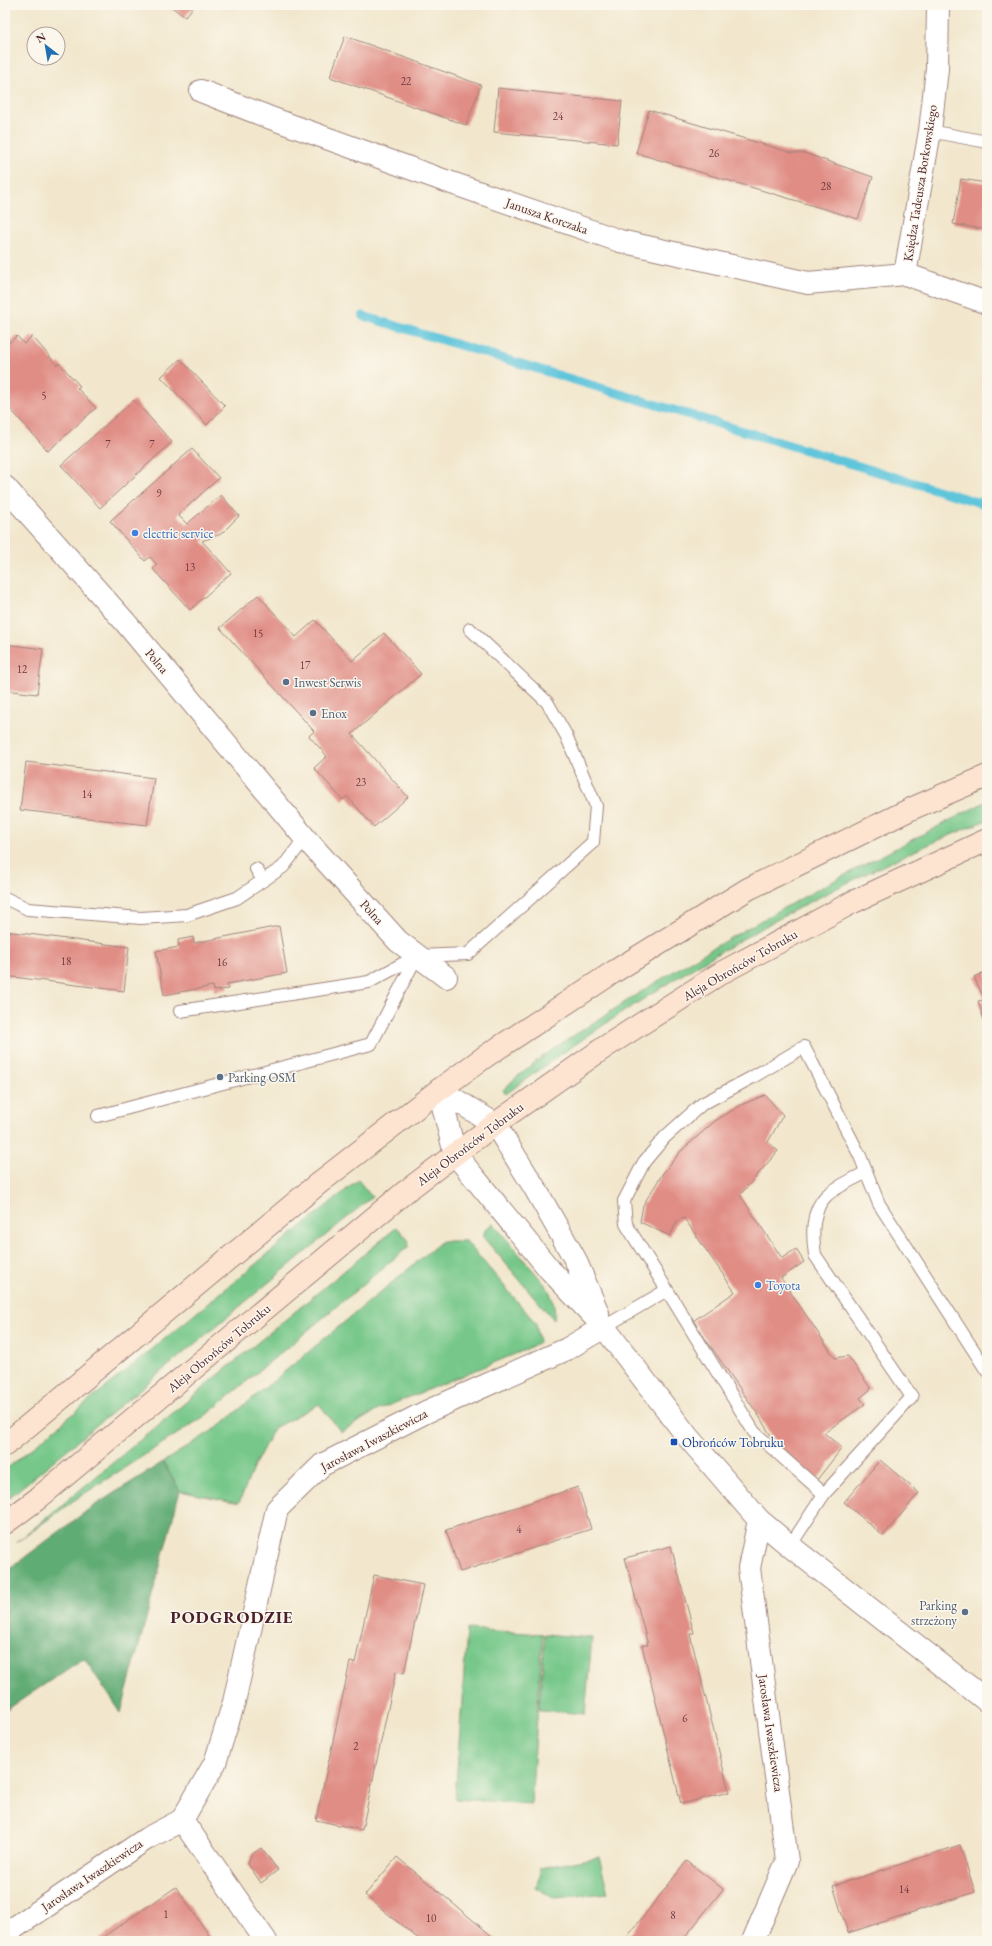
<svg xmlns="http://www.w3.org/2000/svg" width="992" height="1946" font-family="'EB Garamond',serif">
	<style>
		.green { fill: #76c789; stroke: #60735a }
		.forest { fill: #60ac75; stroke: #556650 }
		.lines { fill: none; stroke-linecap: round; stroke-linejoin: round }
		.stream { stroke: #5ec5db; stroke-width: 9 }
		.building { fill: #e08d85 }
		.service-casing { stroke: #9e837c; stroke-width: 14 }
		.minor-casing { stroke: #9e837c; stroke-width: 24 }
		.secondary-casing { stroke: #9e837c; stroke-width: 24 }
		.service { stroke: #fff; stroke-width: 12 }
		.minor { stroke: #fff; stroke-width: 22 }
		.secondary { stroke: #fde4d1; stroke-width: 22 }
		.shop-dot { fill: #3f7fe0; stroke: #fbf7ec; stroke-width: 1.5 }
		.service-dot { fill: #5c6f8a; stroke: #fbf7ec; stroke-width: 1.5 }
		.transit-dot { fill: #1a4fb4; stroke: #fbf7ec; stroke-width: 1.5 }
		.labels { text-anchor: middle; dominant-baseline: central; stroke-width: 3; stroke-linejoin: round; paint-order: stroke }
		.number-label { font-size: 11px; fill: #703a42 }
		.street-label { font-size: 13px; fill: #4a1f2b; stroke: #fbf7ec }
		.shop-label { font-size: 13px; fill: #366cbe; stroke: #fbf7ec; text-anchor: start }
		.service-label { font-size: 13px; fill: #4e5e75; stroke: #fbf7ec; text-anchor: start }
		.transit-label { font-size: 13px; fill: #164399; stroke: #fbf7ec; text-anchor: start }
		.district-label { font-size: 17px; font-weight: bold; letter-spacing: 1px; fill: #4a1f2b; stroke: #fbf7ec }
	</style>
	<rect width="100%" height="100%" fill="#fbf7ec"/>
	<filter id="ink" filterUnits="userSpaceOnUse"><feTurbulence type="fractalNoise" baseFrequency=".025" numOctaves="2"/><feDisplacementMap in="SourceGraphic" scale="8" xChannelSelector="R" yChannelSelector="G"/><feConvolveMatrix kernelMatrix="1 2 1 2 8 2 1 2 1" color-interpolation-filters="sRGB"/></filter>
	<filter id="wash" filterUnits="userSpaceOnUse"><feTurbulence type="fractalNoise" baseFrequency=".012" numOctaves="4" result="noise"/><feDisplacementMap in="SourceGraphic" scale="16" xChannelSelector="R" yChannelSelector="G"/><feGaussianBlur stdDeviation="0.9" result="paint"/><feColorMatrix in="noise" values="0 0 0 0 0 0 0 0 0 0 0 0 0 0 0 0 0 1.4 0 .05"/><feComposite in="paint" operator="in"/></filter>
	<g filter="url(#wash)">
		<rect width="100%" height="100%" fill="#f2e7cd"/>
		<!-- green -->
		<path class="green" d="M987,801V820C816,889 654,984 506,1094L503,1090C532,1060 577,1034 613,1010C732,931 860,867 987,801Z
			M358,1180L372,1197L5,1501V1470Z
			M493,1223L547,1287C553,1298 556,1307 554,1320L483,1237L485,1230Z
			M397,1227L409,1241L408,1247L205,1416L73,1501L16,1543Z
			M442,1241H466L533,1320L536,1324L539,1342L525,1350L378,1410L341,1432L319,1404L274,1428L254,1466L239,1503L180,1491L163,1462L218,1427Z
			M467,1629L543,1634L531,1804L455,1799Z
			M545,1634L592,1638L585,1714L539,1710Z
			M599,1857L608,1893L555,1898L536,1888L541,1868Z"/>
		<!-- forest -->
		<path class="forest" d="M163,1462L180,1491L121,1713L84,1658L5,1711V1572L92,1507Z"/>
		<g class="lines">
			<!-- stream -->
			<path class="stream" d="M363,316L987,505"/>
		</g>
		<g id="blocks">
			<!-- building -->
			<path class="building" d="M169,5H195L185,17Z
				M345,36L481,85L466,125L330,77Z
				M498,88L622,101L617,144L494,132Z
				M649,110L792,153H804L873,177L858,219L636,153Z
				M961,179L987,183V230L953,224Z
				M17,336L24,344L32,336L57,365L59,363L80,386L77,388L96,408L48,451L5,403V360L7,358L5,356V346Z
				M180,359L225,406L207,425L161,377Z
				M134,400L172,442L100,508L61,465Z
				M192,449L219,478L178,515L187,524L221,495L239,516L221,534L202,541L231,573L190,610L153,569L157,565L150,557L145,561L110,521Z
				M258,595L296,637L315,620L352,661L384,633L421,674L352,734L408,797L374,827L347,796L343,800L314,768L327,756L309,736L314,731L220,628Z
				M5,644L43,649L37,694L5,690Z
				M26,762L154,778L147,825L20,810Z
				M279,926L287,973L227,984L228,989L214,991L213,986L164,995L156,951L179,947L178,940L193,937L194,943Z
				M5,931L129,947L124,991L5,976Z
				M987,971V1023L985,1024L978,1001L985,1000L974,977Z
				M765,1095L783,1115L768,1142L778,1151L740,1195L782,1258L796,1249L804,1262L781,1278L835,1358L848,1356L871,1389L860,1398L865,1404L824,1433L842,1448L816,1481L778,1447L757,1413L693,1321L735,1292L684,1218L677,1221L670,1236L640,1222L643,1205L663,1173L681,1151L715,1121L741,1105Z
				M880,1460L919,1493L883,1536L844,1502Z
				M578,1487L591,1529L460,1572L446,1530Z
				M671,1546L694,1633L690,1634L729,1792L681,1804L642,1645H648L625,1558Z
				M374,1575L423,1585L404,1673L396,1671L362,1830L316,1820L350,1662L355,1663Z
				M960,1845L975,1892L848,1933L833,1886Z
				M261,1848L278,1870L261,1883L248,1864L251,1855Z
				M397,1857L498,1941H421L365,1895Z
				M687,1861L723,1889L682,1941H624Z
				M176,1887L213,1941H97Z"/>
		</g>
	</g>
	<g filter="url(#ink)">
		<use href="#blocks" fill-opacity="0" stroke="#9e837c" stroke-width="1"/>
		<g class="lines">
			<!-- service casing -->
			<g class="service-casing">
				<path id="service" d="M930,131L987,142
					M256,869L263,880
					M5,898L28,909L141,918L187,915L237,898L283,867L305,838
					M180,1011L369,982L417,956L468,954L593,842L596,806L566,735L547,702L470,629
					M98,1116L371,1044L417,956
					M667,1290L754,1432L824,1494L790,1546
					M604,1327L667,1290L626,1224L624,1201L644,1162L665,1137L702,1104L751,1078L804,1047L860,1156L879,1204L987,1371
					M824,1494L912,1397L815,1255C812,1235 811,1211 826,1196C834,1188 856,1178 866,1172"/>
			</g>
			<!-- minor casing -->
			<g class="minor-casing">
				<path id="minor" d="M201,91L268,117L440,179L620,241L808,283L905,274L987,303
					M905,274L930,131L937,69L938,5
					M5,487L126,623L305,838L398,941L446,977
					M439,1090L455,1154L550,1270L604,1327L687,1436L759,1520L790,1546L987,1701
					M439,1090L495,1124L536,1190L575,1259L598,1313
					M182,1820L266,1941
					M5,1934L146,1839L182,1820L215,1763L234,1702L277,1509L322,1465L426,1412L567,1349L604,1327
					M753,1941L787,1861L749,1568L759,1520"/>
			</g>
			<!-- secondary casing -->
			<g class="secondary-casing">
				<path id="secondary" d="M5,1445L319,1183L439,1090L486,1056L615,971L748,889L913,808L987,776
					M5,1523L36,1500L405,1192L495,1124L605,1047L721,973L853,902L987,840"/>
			</g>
			<!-- service -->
			<use href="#service" class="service"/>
			<!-- minor -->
			<use href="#minor" class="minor"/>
			<!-- secondary -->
			<use href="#secondary" class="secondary"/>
		</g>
	</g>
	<!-- markers -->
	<g class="shop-dot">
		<circle cx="135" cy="533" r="4"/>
		<circle cx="758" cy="1285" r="4"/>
	</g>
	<g class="service-dot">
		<circle cx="286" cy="682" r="4"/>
		<circle cx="313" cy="713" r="4"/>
		<circle cx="220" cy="1077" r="4"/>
		<circle cx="965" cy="1612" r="4"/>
	</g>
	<rect class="transit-dot" x="670" y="1438" width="8" height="8" rx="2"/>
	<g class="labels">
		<!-- number labels -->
		<g class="number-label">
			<text x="406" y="81">22</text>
			<text x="558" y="116">24</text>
			<text x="714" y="153">26</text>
			<text x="826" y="186">28</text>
			<text x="44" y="395">5</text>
			<text x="108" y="444">7</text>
			<text x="152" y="444">7</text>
			<text x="159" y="493">9</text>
			<text x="190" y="567">13</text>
			<text x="258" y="633">15</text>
			<text x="305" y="665">17</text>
			<text x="22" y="669">12</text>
			<text x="361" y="782">23</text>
			<text x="87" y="794">14</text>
			<text x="66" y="961">18</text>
			<text x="222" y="962">16</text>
			<text x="519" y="1529">4</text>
			<text x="685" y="1718">6</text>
			<text x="356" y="1746">2</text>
			<text x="904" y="1889">14</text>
			<text x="166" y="1914">1</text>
			<text x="673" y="1915">8</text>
			<text x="431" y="1918">10</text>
		</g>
		<!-- street labels -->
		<g class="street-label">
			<text transform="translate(920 183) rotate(-81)">Księdza Tadeusza Borkowskiego</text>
			<text transform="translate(547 216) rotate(19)">Janusza Korczaka</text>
			<text transform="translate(157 661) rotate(50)">Polna</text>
			<text transform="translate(372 912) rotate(48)">Polna</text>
			<text transform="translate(740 965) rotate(-30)">Aleja Obrońców Tobruku</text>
			<text transform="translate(470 1144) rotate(-37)">Aleja Obrońców Tobruku</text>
			<text transform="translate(219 1348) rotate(-40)">Aleja Obrońców Tobruku</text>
			<text transform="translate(374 1440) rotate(-28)">Jarosława Iwaszkiewicza</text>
			<text transform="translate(771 1733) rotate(82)">Jarosława Iwaszkiewicza</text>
			<text transform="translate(92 1875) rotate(-34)">Jarosława Iwaszkiewicza</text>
		</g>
		<!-- shop labels -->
		<g class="shop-label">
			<text x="143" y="533">electric service</text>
			<text x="766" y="1285">Toyota</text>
		</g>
		<!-- service labels -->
		<g class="service-label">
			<text x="294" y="682">Inwest Serwis</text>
			<text x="321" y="713">Enox</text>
			<text x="228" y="1077">Parking OSM</text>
			<text x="957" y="1605" text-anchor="end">Parking<tspan x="957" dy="15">strzeżony</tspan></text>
		</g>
		<!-- transit labels -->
		<g class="transit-label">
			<text x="682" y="1442">Obrońców Tobruku</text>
		</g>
		<!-- district labels -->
		<g class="district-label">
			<text x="232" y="1617">PODGRODZIE</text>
		</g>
	</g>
	<!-- margin -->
	<rect width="992" height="1946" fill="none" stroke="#fbf7ec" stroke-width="20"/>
	<!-- north arrow -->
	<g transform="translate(46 46) rotate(329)"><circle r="19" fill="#fbf7ec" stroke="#b4a19f"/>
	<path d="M0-3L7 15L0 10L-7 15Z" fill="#1f6fb2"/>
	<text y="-6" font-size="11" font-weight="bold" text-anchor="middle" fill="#4a1f2b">N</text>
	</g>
</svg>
